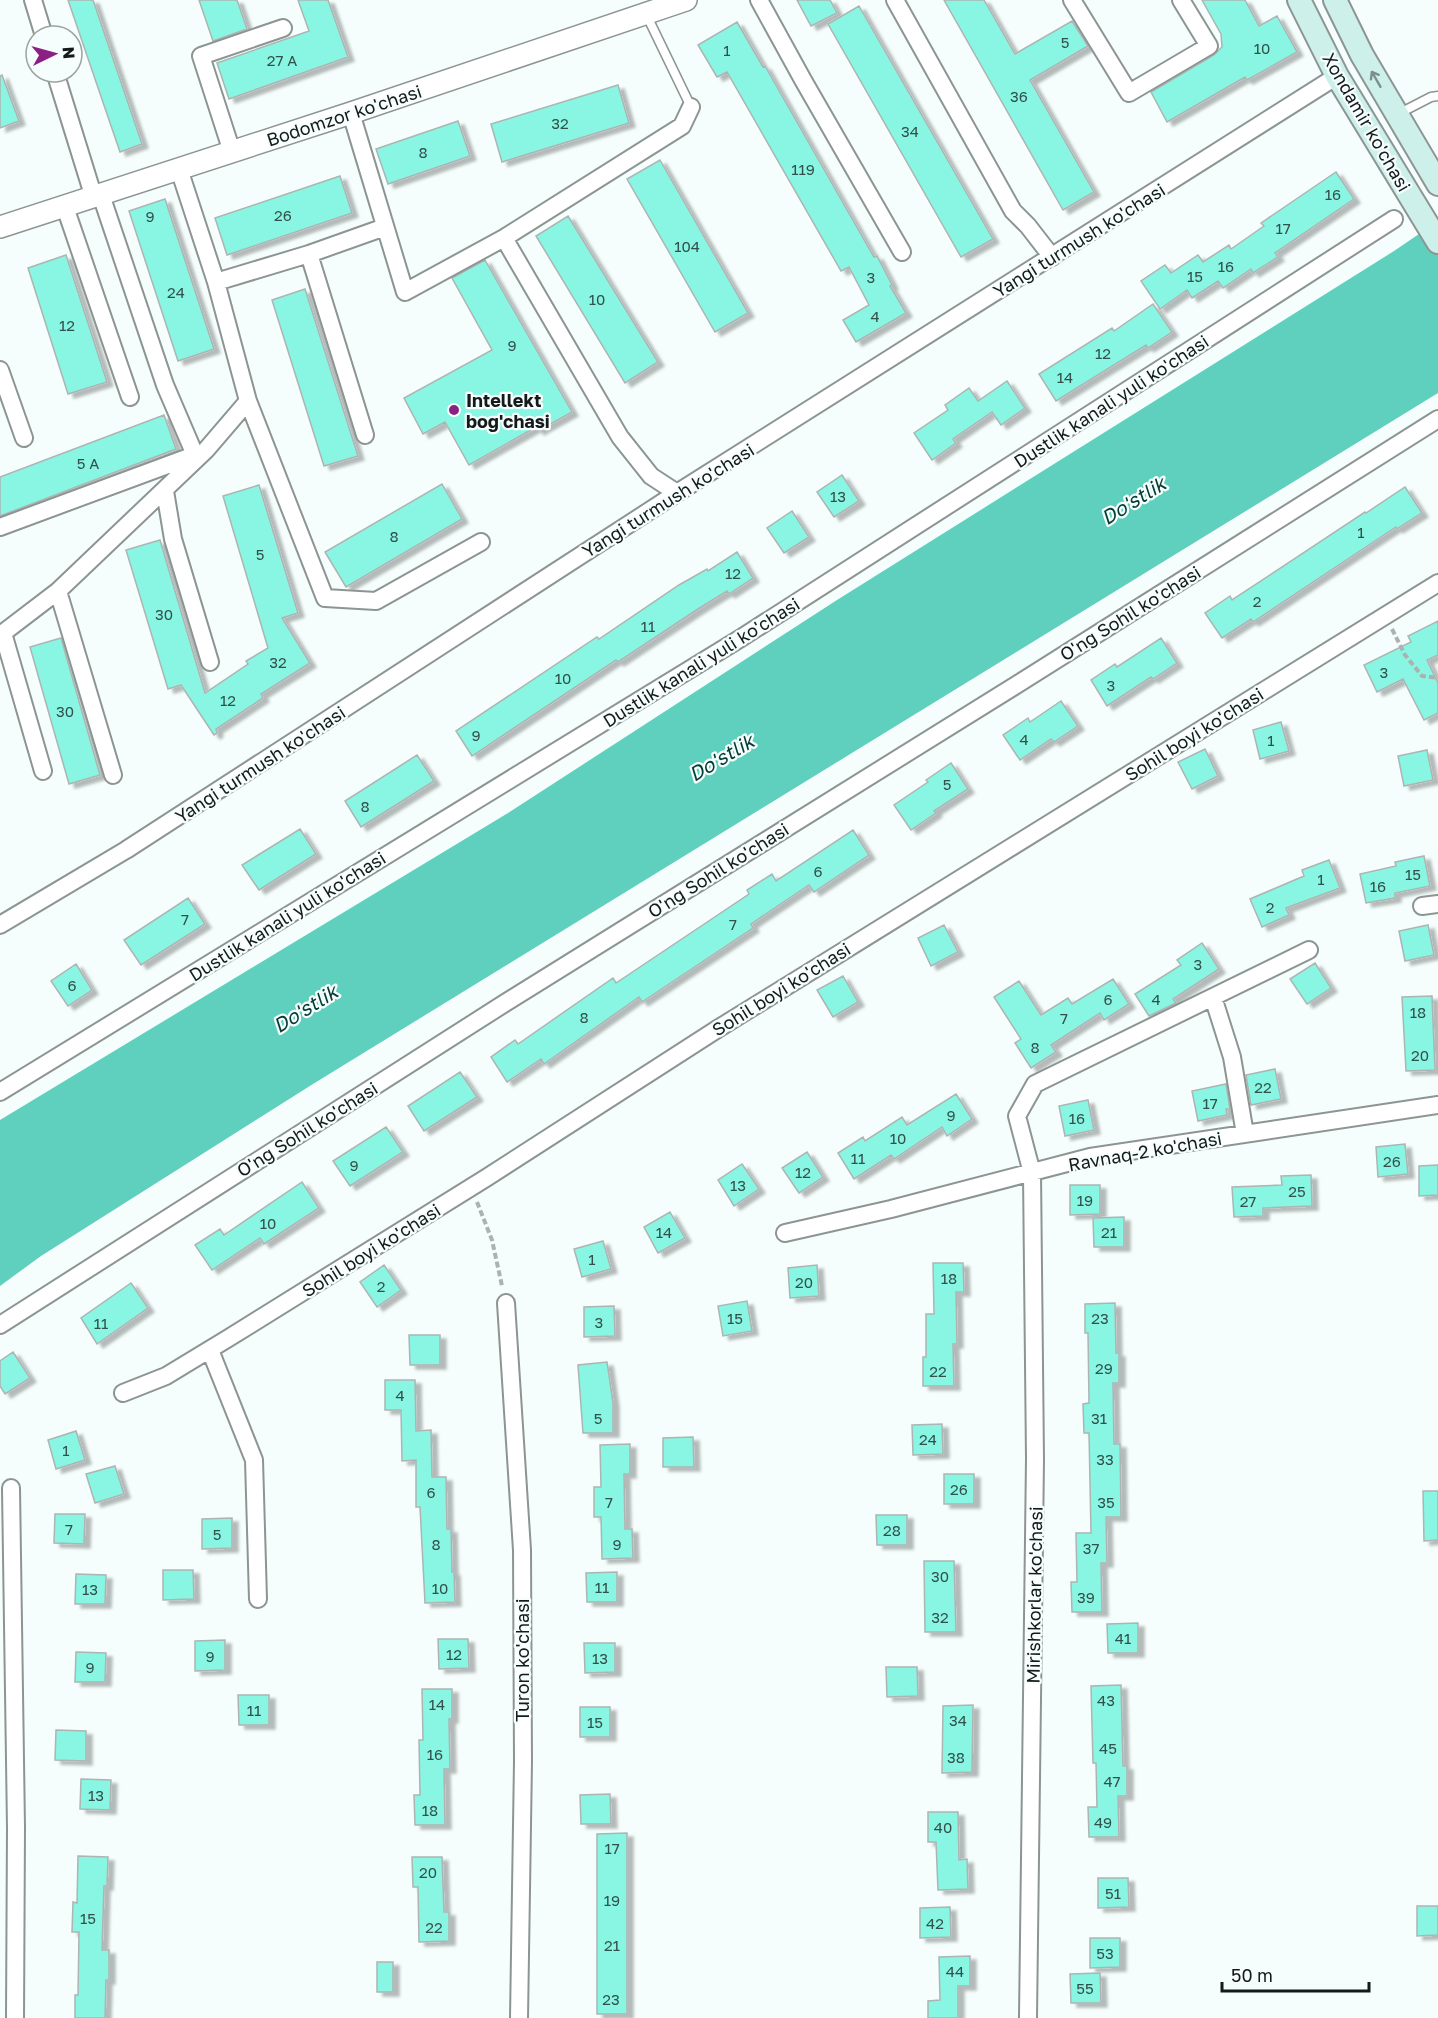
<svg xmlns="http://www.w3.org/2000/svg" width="1438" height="2018" font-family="'Golos Text',sans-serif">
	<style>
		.water { fill: #60d0be }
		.building { fill: #88f6e3; stroke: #adb5b3; stroke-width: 1.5; filter: url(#shadow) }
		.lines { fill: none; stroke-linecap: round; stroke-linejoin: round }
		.service-casing { stroke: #8d9593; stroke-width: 11 }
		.minor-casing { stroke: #8d9593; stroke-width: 20 }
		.tertiary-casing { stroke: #8d9593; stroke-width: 24 }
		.secondary-casing { stroke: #8d9593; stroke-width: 26 }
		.path { stroke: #abb2b1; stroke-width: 4; stroke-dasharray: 6 3; stroke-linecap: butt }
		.service { stroke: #fff; stroke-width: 8 }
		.minor { stroke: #fff; stroke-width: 16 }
		.tertiary { stroke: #fff; stroke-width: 21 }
		.secondary { stroke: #cef0eb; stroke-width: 22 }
		.oneway { stroke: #7b8f8c }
		.poi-dot { fill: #8b1f84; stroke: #f5fefc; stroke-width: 2 }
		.labels { text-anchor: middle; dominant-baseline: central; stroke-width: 4.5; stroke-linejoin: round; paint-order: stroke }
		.number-label { font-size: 15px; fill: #32504c }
		.street-label { font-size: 18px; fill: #161919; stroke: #f5fefc }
		.poi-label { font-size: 18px; font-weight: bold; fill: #161919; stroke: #f5fefc; text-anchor: start }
		.water-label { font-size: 20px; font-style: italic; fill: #073c35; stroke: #f5fefc }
	</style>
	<defs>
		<filter id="shadow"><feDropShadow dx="6" dy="4" stdDeviation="1.5" flood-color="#0004"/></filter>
	</defs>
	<rect width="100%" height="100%" fill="#f5fefc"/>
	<!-- water -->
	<path class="water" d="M1438,221V393L313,1084L41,1256L0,1286V1120L508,813L837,600L1394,251Z"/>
	<!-- building -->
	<path class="building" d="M68,0H93L142,144L120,152Z
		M199,0H237L247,29L213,41Z
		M298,0H328L348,57L229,99L217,63L309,31Z
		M797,0H830L837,13L811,26Z
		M944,0H984L1015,54L1072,21L1088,46L1030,80L1094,192L1063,210Z
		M1202,0H1245L1259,26L1277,16L1297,52L1247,80L1245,77L1167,122L1151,92L1214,55L1222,47L1221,34Z
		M859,6L993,239L961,257L828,24Z
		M737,22L763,67L765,66L874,257L877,256L892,285L890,286L906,313L856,342L843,320L869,305L849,267L841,271L727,72L717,77L698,45Z
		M2,75L19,121L0,128V76Z
		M618,85L629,123L502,162L491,124Z
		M458,121L470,156L388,184L376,149Z
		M660,160L748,313L715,332L627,179Z
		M1336,172L1354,199L1275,253L1278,257L1253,273L1251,269L1223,288L1218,281L1192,298L1187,290L1160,309L1141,281L1165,265L1171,273L1198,255L1203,262L1229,245L1231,249L1264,226L1261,223Z
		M340,176L352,213L227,255L215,218Z
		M165,199L214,349L178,361L129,211Z
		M568,216L658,362L625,383L536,236Z
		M66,255L107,382L68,394L28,268Z
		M485,260L572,412L538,431L536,427L469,465L445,422L423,434L404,398L492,350L452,278Z
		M305,289L358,456L324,466L272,300Z
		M1153,304L1172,332L1148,348L1146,345L1056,401L1039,374L1112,328L1114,331Z
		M1007,381L1025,408L1001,425L992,412L953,439L956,443L932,460L914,433L948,410L945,405L969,388L978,401Z
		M164,415L176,449L0,516V477Z
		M842,475L859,501L834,517L817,492Z
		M442,484L462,519L346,587L325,552Z
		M259,485L298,613L282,618L310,663L261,694L263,698L216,729L217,733L214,735L181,685L168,689L126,550L160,540L205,693L248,664L246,661L268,648L223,496Z
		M1405,487L1422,513L1397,529L1396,527L1253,622L1251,619L1222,638L1205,613L1230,596L1232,600L1365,512L1366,513Z
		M792,511L809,537L784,553L767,528Z
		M737,552L753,578L729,594L727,591L698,609L618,662L616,660L472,756L456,731L597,637L599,639L679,585L707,569L708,571Z
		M1438,621V655L1427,660L1438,683V713L1424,720L1403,679L1377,692L1364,665L1411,642L1408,636Z
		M61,638L100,775L69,784L30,647Z
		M1161,638L1177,663L1153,679L1151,677L1107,706L1091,680L1115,664L1117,667Z
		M1061,701L1078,726L1054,742L1051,739L1020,760L1003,735L1028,718L1030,722Z
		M1281,722L1289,751L1260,759L1253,730Z
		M1205,749L1218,776L1192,789L1178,762Z
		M1427,750L1433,780L1404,786L1398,756Z
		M417,755L434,781L361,827L345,801Z
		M951,763L968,789L934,811L936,813L911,830L894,805L928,782L926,780Z
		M300,829L316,854L259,890L242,865Z
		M853,830L869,855L814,892L809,885L751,924L753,928L642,1002L639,997L544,1064L541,1059L507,1082L491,1057L515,1040L518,1044L613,978L616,983L749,894L747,890L772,874L776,881Z
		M1424,856L1430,886L1395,893V898L1366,903L1360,874L1396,866L1395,862Z
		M1329,860L1340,888L1286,908L1289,915L1262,927L1250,899L1304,876L1302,870Z
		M188,898L205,924L141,965L124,940Z
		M944,925L958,952L931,966L918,938Z
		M1428,925L1434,955L1405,961L1399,931Z
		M1202,943L1219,969L1173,999L1176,1003L1149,1016L1135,994L1181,965L1177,960Z
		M1315,963L1331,988L1307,1004L1290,979Z
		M76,964L92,990L68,1006L51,981Z
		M843,976L858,1002L833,1017L817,990Z
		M1113,979L1129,1004L1104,1020L1100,1013L1051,1045L1056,1052L1031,1068L1015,1043L1021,1039L994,997L1019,981L1041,1015L1068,998L1072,1004Z
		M1432,996L1435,1070L1406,1071L1402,997Z
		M1275,1069L1281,1099L1251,1105L1246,1075Z
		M460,1072L477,1097L424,1131L408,1106Z
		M1226,1084L1230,1109H1226L1227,1115L1198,1121L1192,1091Z
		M956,1094L972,1119L947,1136L942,1127L894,1159L891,1155L854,1179L838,1153L863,1137L865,1141L902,1117L907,1125Z
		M1088,1100L1094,1130L1065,1136L1059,1106Z
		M386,1127L403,1152L350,1186L333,1161Z
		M1405,1144L1408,1174L1378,1177L1376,1147Z
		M807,1152L823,1177L799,1193L782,1168Z
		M742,1164L759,1189L734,1206L718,1180Z
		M1438,1165V1195L1419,1196V1166Z
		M1311,1175L1312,1206L1263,1208V1216L1234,1217L1232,1187L1282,1185L1281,1176Z
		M302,1182L319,1208L264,1244L260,1238L212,1270L195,1245L220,1229L224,1235Z
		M1070,1185H1100V1214L1070,1215Z
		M670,1212L685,1238L658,1253L644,1227Z
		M1124,1217V1247H1094L1093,1218Z
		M603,1241L611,1269L582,1277L574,1249Z
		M933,1263H963L964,1292H956L957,1344H953L954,1386H923V1357H926V1314H934Z
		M384,1265L401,1290L377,1307L360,1282Z
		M817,1265L819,1296L790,1298L788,1268Z
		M131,1283L148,1308L97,1344L81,1318Z
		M747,1301L752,1331L723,1336L718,1306Z
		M1115,1303L1116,1353H1119V1383H1113L1114,1444H1120L1121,1517H1106L1107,1563H1101L1102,1612H1072L1071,1582H1077L1076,1533H1091L1089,1433H1084L1083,1404L1089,1403L1088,1333H1085V1304Z
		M614,1306L615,1336L584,1337V1307Z
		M409,1335H440V1365H410Z
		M13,1352L30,1378L5,1394L0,1386V1361Z
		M607,1362L613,1403V1433H583L578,1365Z
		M385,1380H415L416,1431L431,1430L432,1477H446L447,1529H451L452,1572H454L455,1602L425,1603L420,1507H416V1460L402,1461L401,1410H385Z
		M942,1424L943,1454L913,1455L912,1425Z
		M76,1431L85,1460L56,1469L48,1440Z
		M693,1437L694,1467H663V1438Z
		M630,1444V1474H624L625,1529H632L633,1558L602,1559L601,1517H594V1487H601L600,1445Z
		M115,1466L124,1494L95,1503L86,1474Z
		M944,1474H974V1504H944Z
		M1423,1491H1438V1540L1424,1541Z
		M55,1514H85L84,1544L54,1543Z
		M876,1515H907V1545H877Z
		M232,1518V1548L202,1549V1519Z
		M924,1561H954L956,1632H925Z
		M163,1570H193L194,1599L163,1600Z
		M617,1572V1602H587L586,1573Z
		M76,1574L106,1575L105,1604H75Z
		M1138,1623V1653H1108L1107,1624Z
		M438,1639H468L469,1668L439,1669Z
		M225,1640V1670L195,1671V1641Z
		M584,1643H615V1672L585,1673Z
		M76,1652L106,1653L105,1682H75Z
		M886,1667H917L918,1696L887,1697Z
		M1121,1685L1123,1766H1127V1796H1118L1119,1837H1089L1088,1807H1097L1096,1763H1093L1091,1686Z
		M422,1689H452V1719H449L450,1769H444L445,1825H415L414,1795H420L419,1740H423Z
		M238,1695H269V1725H239Z
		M973,1705L972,1772L942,1773L943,1706Z
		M580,1707H610V1737H580Z
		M56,1730L86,1731V1761L55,1760Z
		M81,1779L111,1780L110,1810L80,1809Z
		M610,1794L611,1824H581L580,1795Z
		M928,1812H958L959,1860L967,1859L968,1889L938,1890L936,1842H928Z
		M627,1833V2014H597V1834Z
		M78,1856L108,1857L107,1886H104L102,1950H109V1980H106L105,2018H75V1995H78L79,1932H72L73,1902L77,1903Z
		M412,1857H442L444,1912H449V1941L419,1942L418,1887H413Z
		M1098,1878H1128L1129,1907L1098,1908Z
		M1417,1906H1438V1935L1417,1936Z
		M950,1907L951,1937L920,1938V1908Z
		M1090,1938H1120V1967L1090,1968Z
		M970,1956V1986H958V2018H928V2001L940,2000L939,1957Z
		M377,1962H393V1992H377Z
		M1100,1973L1101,2003H1071L1070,1974Z"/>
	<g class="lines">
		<!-- service casing -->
		<g class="service-casing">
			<path id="service" d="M646,14L691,107
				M1398,114L1431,97L1438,96"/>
		</g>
		<!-- minor casing -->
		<g class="minor-casing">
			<path id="minor" d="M33,0L44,36
				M759,0L803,80L902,252
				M895,0L1013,211L1028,226L1052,257
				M1072,0L1129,93L1209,46L1181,0
				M55,72L94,198
				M351,113L405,292L504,238L682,126L691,107
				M232,152L201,56L283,28
				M179,169L216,282L248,401L325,598L376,601L481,542
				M101,195L165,385L195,455
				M65,207L130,397
				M504,238L620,437L651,476L677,493
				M309,254L365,435
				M216,282L309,254L385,227
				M0,370L24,438
				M165,491L173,539L210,662
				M0,527L200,453
				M58,591L113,775
				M0,633H3L58,591L206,450L248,401
				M3,633L43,771
				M1422,906L1438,904
				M0,925L126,850L677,493L1337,76
				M1213,997L1232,1057L1245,1134
				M0,1092L741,638L1394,219
				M785,1233L891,1209L1090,1157L1438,1105
				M506,1303L522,1550L523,1761L519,2018
				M0,1325L505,1003L1021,682L1438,419
				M210,1350L254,1460L258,1599
				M123,1393L166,1376L227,1339L486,1178L719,1028L1438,583
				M11,1488L16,1828L15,2018
				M1028,2018L1035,1459L1032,1173L1017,1116L1035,1084L1309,950"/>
		</g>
		<!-- tertiary casing -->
		<g class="tertiary-casing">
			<path id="tertiary" d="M0,227L351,113L686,0"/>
		</g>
		<!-- secondary casing -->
		<g class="secondary-casing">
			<path id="secondary" d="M1299,0L1337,76L1438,242
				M1335,0L1362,55L1438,184"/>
		</g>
		<!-- path -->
		<path class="path" d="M1392,629L1405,655L1422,676L1438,678
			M477,1202L492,1240L502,1286"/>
		<!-- service -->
		<use href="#service" class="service"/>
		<!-- minor -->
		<use href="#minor" class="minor"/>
		<!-- tertiary -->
		<use href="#tertiary" class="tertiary"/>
		<!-- secondary -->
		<use href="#secondary" class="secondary"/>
	</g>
	<!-- one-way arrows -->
	<defs><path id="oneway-shaft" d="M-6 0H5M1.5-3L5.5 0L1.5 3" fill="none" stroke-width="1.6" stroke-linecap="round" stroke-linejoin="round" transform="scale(1.5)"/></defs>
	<use class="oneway" href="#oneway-shaft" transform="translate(1376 79) rotate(-120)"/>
	<!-- markers -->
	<circle class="poi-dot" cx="454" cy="410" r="6"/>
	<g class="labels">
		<!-- number labels -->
		<g class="number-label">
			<text x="1065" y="42">5</text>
			<text x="1262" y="48">10</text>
			<text x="727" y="50">1</text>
			<text x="282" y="60">27 А</text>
			<text x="1019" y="96">36</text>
			<text x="560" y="123">32</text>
			<text x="910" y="131">34</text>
			<text x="423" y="152">8</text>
			<text x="803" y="169">119</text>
			<text x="1333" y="194">16</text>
			<text x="283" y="215">26</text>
			<text x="150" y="216">9</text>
			<text x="1283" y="228">17</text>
			<text x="687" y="246">104</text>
			<text x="1226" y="266">16</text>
			<text x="1195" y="276">15</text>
			<text x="871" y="277">3</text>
			<text x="176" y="292">24</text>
			<text x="597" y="299">10</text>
			<text x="875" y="316">4</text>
			<text x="67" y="325">12</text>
			<text x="512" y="345">9</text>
			<text x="1103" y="353">12</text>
			<text x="1065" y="377">14</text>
			<text x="88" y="463">5 А</text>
			<text x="838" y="496">13</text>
			<text x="1361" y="532">1</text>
			<text x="394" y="536">8</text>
			<text x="260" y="554">5</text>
			<text x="733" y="573">12</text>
			<text x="1257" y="601">2</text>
			<text x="164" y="614">30</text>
			<text x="648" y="626">11</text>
			<text x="278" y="662">32</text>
			<text x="1384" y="672">3</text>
			<text x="563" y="678">10</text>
			<text x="1111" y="685">3</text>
			<text x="228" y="700">12</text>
			<text x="65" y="711">30</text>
			<text x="476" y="735">9</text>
			<text x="1024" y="739">4</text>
			<text x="1271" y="740">1</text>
			<text x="947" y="784">5</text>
			<text x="365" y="806">8</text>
			<text x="818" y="871">6</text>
			<text x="1413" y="874">15</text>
			<text x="1321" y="879">1</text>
			<text x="1378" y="886">16</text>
			<text x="1270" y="907">2</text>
			<text x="185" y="919">7</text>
			<text x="733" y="924">7</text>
			<text x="1198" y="964">3</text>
			<text x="72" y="985">6</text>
			<text x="1108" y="999">6</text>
			<text x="1156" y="999">4</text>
			<text x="1418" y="1012">18</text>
			<text x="584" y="1017">8</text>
			<text x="1064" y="1018">7</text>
			<text x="1035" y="1047">8</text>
			<text x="1420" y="1055">20</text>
			<text x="1263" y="1087">22</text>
			<text x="1210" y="1103">17</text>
			<text x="951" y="1115">9</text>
			<text x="1077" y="1118">16</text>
			<text x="898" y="1138">10</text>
			<text x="858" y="1158">11</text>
			<text x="1392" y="1161">26</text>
			<text x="354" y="1165">9</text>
			<text x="803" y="1172">12</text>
			<text x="738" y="1185">13</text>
			<text x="1297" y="1191">25</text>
			<text x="1085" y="1200">19</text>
			<text x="1248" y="1201">27</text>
			<text x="268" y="1223">10</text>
			<text x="664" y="1232">14</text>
			<text x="1109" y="1232">21</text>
			<text x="592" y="1259">1</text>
			<text x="949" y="1278">18</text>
			<text x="804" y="1282">20</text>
			<text x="381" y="1286">2</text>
			<text x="735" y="1318">15</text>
			<text x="1100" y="1318">23</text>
			<text x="599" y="1322">3</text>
			<text x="101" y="1323">11</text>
			<text x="1104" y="1368">29</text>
			<text x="938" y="1371">22</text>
			<text x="400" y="1395">4</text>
			<text x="598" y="1418">5</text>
			<text x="1099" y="1418">31</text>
			<text x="928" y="1439">24</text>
			<text x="66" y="1450">1</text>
			<text x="1105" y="1459">33</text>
			<text x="959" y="1489">26</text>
			<text x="431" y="1492">6</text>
			<text x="609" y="1502">7</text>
			<text x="1106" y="1502">35</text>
			<text x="69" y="1529">7</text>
			<text x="892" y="1530">28</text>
			<text x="217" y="1534">5</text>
			<text x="436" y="1544">8</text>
			<text x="617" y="1544">9</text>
			<text x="1091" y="1548">37</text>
			<text x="940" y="1576">30</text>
			<text x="602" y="1587">11</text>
			<text x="440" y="1588">10</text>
			<text x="90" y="1589">13</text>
			<text x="1086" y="1597">39</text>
			<text x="940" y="1617">32</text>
			<text x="1123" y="1638">41</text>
			<text x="454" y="1654">12</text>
			<text x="210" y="1656">9</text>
			<text x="600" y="1658">13</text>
			<text x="90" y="1667">9</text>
			<text x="1106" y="1700">43</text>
			<text x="437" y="1704">14</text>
			<text x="254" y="1710">11</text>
			<text x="958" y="1720">34</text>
			<text x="595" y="1722">15</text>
			<text x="1108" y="1748">45</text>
			<text x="435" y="1754">16</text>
			<text x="956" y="1757">38</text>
			<text x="1112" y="1781">47</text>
			<text x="96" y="1795">13</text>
			<text x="430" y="1810">18</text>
			<text x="1103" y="1822">49</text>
			<text x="943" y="1827">40</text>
			<text x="612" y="1848">17</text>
			<text x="428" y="1872">20</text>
			<text x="1113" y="1893">51</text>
			<text x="612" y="1900">19</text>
			<text x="88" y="1918">15</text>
			<text x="935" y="1923">42</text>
			<text x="434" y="1927">22</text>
			<text x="612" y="1945">21</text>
			<text x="1105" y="1953">53</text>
			<text x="955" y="1971">44</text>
			<text x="1085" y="1988">55</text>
			<text x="611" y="1999">23</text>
		</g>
		<!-- street labels -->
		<g class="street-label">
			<text transform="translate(344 115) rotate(-18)">Bodomzor ko'chasi</text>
			<text transform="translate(1367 122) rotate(60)">Xondamir ko'chasi</text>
			<text transform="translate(1079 240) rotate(-32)">Yangi turmush ko'chasi</text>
			<text transform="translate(1111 401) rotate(-33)">Dustlik kanali yuli ko'chasi</text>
			<text transform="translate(668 500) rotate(-32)">Yangi turmush ko'chasi</text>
			<text transform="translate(1130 613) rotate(-32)">O'ng Sohil ko'chasi</text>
			<text transform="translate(701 662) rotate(-32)">Dustlik kanali yuli ko'chasi</text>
			<text transform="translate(1194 734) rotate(-32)">Sohil boyi ko'chasi</text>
			<text transform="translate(260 764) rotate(-33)">Yangi turmush ko'chasi</text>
			<text transform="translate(718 870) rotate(-32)">O'ng Sohil ko'chasi</text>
			<text transform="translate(287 916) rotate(-32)">Dustlik kanali yuli ko'chasi</text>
			<text transform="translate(781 989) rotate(-32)">Sohil boyi ko'chasi</text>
			<text transform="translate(307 1129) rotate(-32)">O'ng Sohil ko'chasi</text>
			<text transform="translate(1145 1151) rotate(-10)">Ravnaq-2 ko'chasi</text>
			<text transform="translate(371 1250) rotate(-32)">Sohil boyi ko'chasi</text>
			<text transform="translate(1034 1595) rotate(-89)">Mirishkorlar ko'chasi</text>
			<text transform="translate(522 1660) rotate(-90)">Turon ko'chasi</text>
		</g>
		<!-- poi labels -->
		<g class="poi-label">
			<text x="466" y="400">Intellekt<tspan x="466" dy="21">bog'chasi</tspan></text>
		</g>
		<!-- water labels -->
		<g class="water-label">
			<text transform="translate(1133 500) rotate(-32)">Do'stlik</text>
			<text transform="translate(721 757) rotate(-31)">Do'stlik</text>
			<text transform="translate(305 1008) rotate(-32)">Do'stlik</text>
		</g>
	</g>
	<!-- north arrow -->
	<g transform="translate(54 54) rotate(85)"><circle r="28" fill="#f5fefc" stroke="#9ca2a1" stroke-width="1.5"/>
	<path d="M0-4.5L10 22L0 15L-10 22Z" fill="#8b1f84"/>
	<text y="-9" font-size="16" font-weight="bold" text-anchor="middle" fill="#161919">N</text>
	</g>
	<!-- scale -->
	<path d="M1222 1982v9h147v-9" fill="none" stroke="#161919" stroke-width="3"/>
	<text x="1231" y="1982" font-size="18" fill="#161919" stroke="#f5fefc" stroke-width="4.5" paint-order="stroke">50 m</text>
</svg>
